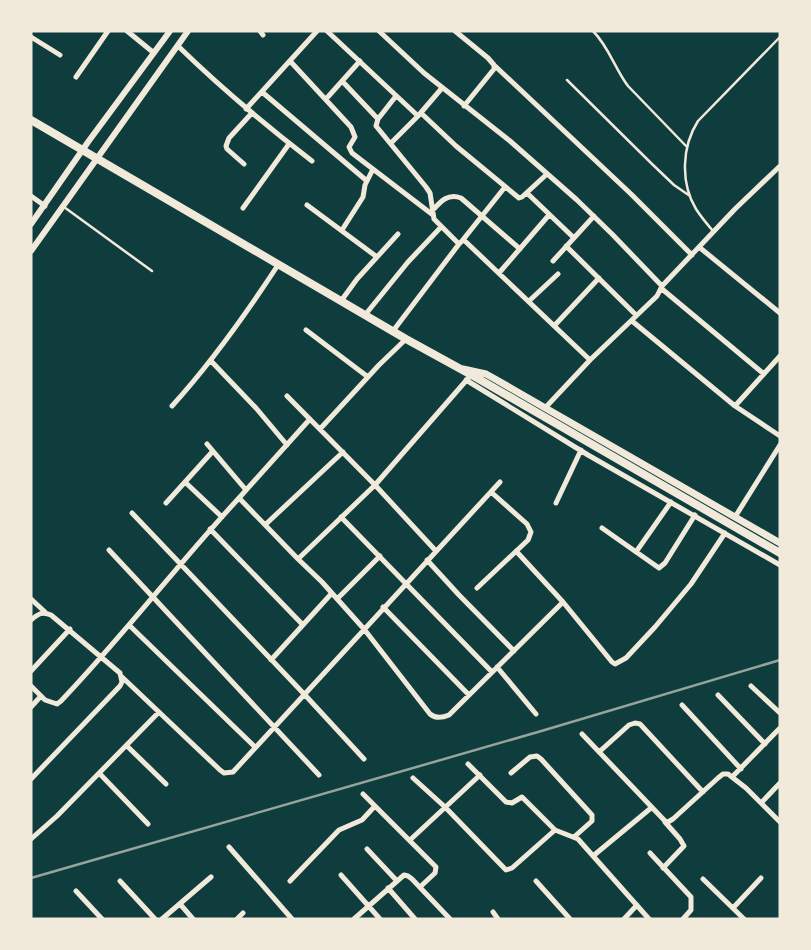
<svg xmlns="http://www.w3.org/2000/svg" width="811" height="950" font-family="'IBM Plex Sans',sans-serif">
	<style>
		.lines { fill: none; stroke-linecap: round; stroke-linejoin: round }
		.service { stroke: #f1e9da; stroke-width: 2.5 }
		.minor { stroke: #f1e9da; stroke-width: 5 }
		.tertiary { stroke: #f1e9da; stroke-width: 6 }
		.secondary { stroke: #f1e9da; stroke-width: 7 }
		.primary { stroke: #f1e9da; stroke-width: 8 }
		.rail { stroke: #97a49c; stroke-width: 2.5 }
	</style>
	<rect width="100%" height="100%" fill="#0f3d3e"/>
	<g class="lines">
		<!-- service -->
		<path class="service" d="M593,31C609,47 615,69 628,86L686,146
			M567,80L652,164L674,185L690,196
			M64,207L152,271
			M713,231C707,224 701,217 696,209C680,182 682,146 698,121L780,37"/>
		<!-- minor -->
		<path class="minor" d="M127,31L154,53
			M260,31L263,35
			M327,31L418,116
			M379,31L424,73L510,141L577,200L612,234L662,286L657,296L590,360L545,408
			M455,31L488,58L494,65V69L464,106
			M31,37L60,55
			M178,46C221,88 264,124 312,161
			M290,61L351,127L355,137L349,147L352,153L433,215
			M494,65L631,194L692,255
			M76,77L108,31
			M343,82L378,119
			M262,92L367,181
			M326,99L360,61
			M246,109L317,31
			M421,113L456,146L519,198L522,197L547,174
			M391,143L418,116L442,88
			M244,164L227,149L226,146L229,138L251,114
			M527,193L574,238
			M31,196L45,206
			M307,205L377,257
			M243,208L289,144
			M432,211C441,201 448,193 461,198L520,249
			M342,230L363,197L365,185L373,169
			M462,241L505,187
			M459,244L463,240L466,242L590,360
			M566,246L636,315
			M699,247L780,313
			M553,261L594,216
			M499,273L549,215
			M662,286L735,209L780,166
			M662,289L764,374
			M341,301L357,279L398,234
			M529,301L558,274
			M365,315L408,262L441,227
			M632,321L735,406L780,436
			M554,326L599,278
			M306,330L368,377
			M393,331L459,244L434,219L430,193L426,187L376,126L378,119L396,96
			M211,361L256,408L287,445
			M466,380L588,455L780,565
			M287,396L375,485L435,550
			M172,406C212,362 246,314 278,265
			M735,406L780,356
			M320,429L379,365L406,339
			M207,444L246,490
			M185,482L222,517
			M239,498L310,419
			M166,503L213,451
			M556,503L581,450
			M132,513L305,695L364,759
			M341,517L492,672
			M735,517L780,445
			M266,524L343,452
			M602,528L659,568L665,563L695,515
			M210,529L303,625
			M109,550L319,775
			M516,551L563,602L612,662L615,664L626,658L655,627L691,584L725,533
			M636,552L671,502
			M298,559L322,582L364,629L430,714C436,719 442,718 449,715L563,602
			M427,560L459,595L514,651
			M477,588L528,540L531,532L527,524L491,492
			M31,599L45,612
			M337,599L380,556
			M383,607L469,695
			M31,620C38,614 42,611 51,615L120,673L122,682L120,686L31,779
			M129,625L255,747
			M271,660L332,593
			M497,667L536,714
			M31,671L70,629
			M122,677L220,770L224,773L233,772L500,482
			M31,686L45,700L57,704L61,701C123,636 178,564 239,498L298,559L375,485L471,375
			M751,686L780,713
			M718,695L765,744
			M682,705L741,769
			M31,707L41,696
			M582,734L665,821L668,822L673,819L718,778L723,774H728L746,788L780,822
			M127,746L166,784
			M599,752L629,725L635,723L640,724L703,792
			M468,764L506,802L512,803L522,797L555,830L578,839L649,919
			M511,773L530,757L537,756L541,759L592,815V821L574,837
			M100,774L148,824
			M733,776L780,728
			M413,778L445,807L506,870L512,868L555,830
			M363,794L436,867L435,873L420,887
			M761,803L780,783
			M31,839L57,816L159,712
			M410,840L480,775
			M229,847L292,919
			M367,849L397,881
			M650,853L691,897V910L683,919
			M593,856L651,808
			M663,868L684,846L680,839L665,822
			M341,875L380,919
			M703,879L744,919
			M120,881L155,919
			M290,881L339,830L362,820L375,806
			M536,881L570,919
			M388,888L415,919
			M76,891L102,919
			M180,904L193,919
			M733,908L761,878
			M493,912L498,919
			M162,919L211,877
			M237,919L243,913
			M354,919L404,875L408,876L412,879L450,919
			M624,919L637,905"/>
		<!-- tertiary -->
		<path class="tertiary" d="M31,224L88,142L170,31
			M31,251L188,31"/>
		<!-- secondary -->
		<path class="secondary" d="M463,369L486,374L495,379L780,543"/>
		<!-- primary -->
		<path class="primary" d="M31,120L406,339L477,378L780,553"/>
		<!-- rail -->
		<path class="rail" d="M31,878L538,732L780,660"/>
	</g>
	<!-- border -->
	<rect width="811" height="950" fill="none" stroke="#f1e9da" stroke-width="65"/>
</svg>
